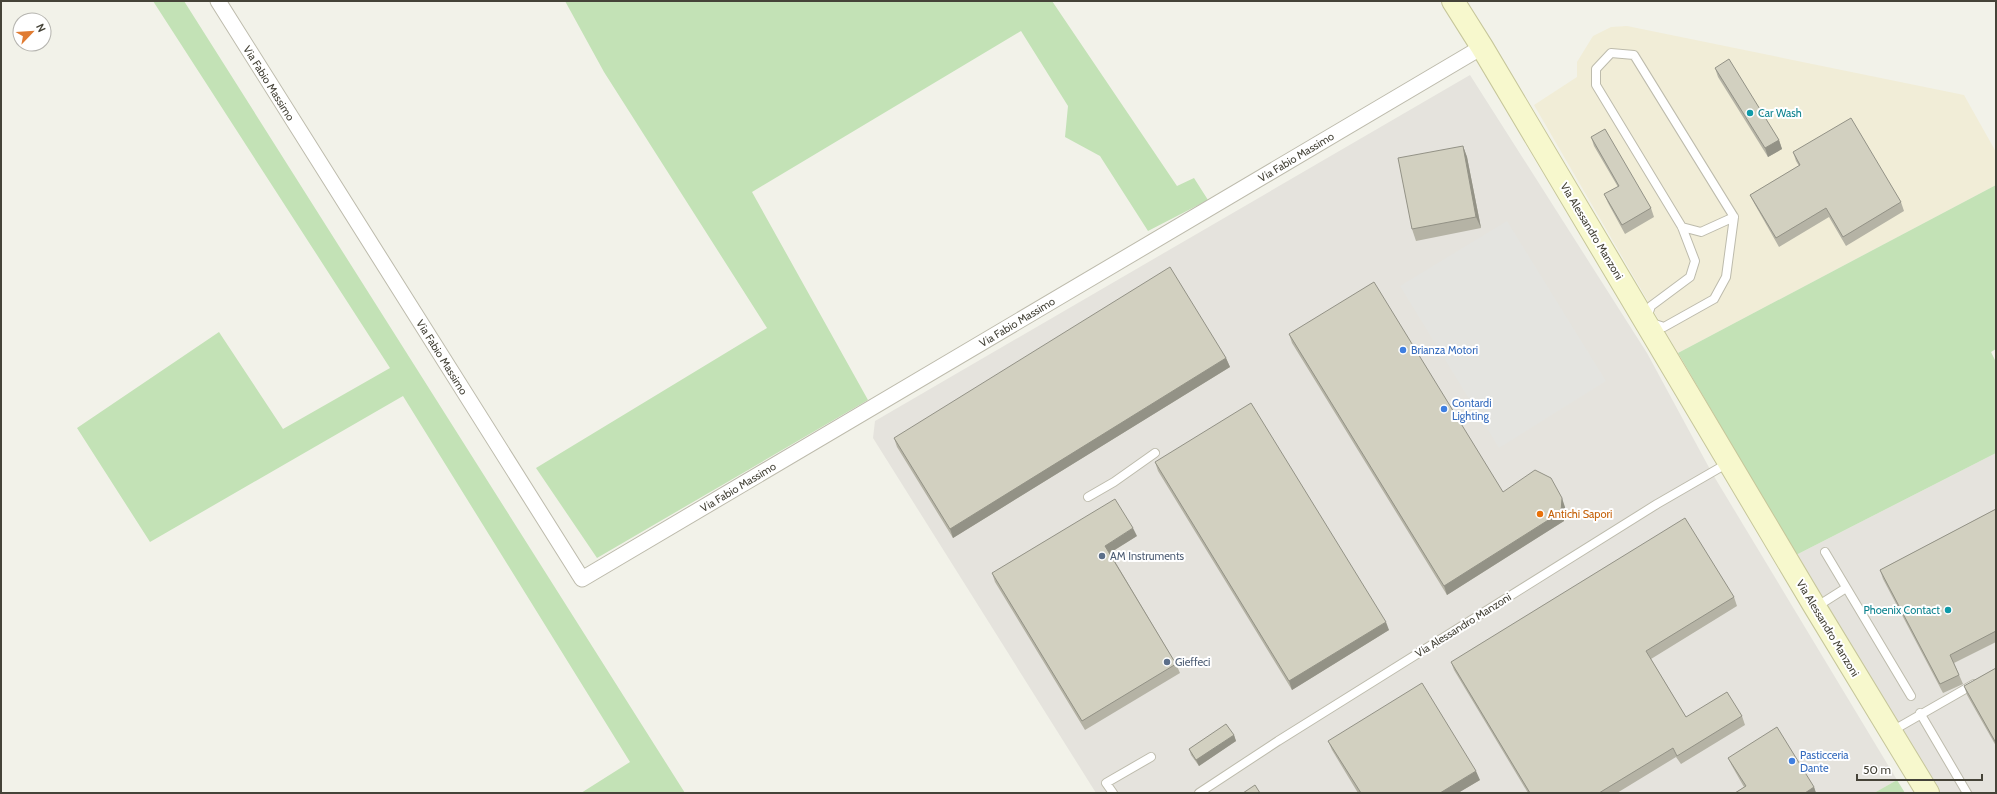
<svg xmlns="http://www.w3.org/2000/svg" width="1997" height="794" font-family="Cabin,sans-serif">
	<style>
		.commercial { fill: #f1edd7 }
		.industrial { fill: #e5e3dd }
		.green { fill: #c3e2b6 }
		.parking { fill: #e4e4e0 }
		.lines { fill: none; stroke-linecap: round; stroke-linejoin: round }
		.lane-casing { stroke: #bdbbac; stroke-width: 10 }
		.street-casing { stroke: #bdbbac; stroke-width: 17 }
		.secondary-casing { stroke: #c6c69a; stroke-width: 24 }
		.lane { stroke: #fff; stroke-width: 8 }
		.street { stroke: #fff; stroke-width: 15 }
		.secondary { stroke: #f7f8cd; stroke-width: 22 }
		.wall { fill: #b5b3a5 }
		.shaded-wall { fill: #939286 }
		.building { fill: #d2d0c0; stroke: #939286 }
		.culture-dot { fill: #0f9aa8; stroke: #fff; stroke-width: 1.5 }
		.shop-dot { fill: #3f7fe0; stroke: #fff; stroke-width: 1.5 }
		.food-dot { fill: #e8710a; stroke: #fff; stroke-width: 1.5 }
		.service-dot { fill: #5c6f8a; stroke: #fff; stroke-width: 1.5 }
		.labels { text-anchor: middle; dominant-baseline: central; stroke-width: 4; stroke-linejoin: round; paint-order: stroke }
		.street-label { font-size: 11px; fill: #454338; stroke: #fff }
		.culture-label { font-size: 11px; fill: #0d838f; stroke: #fff; text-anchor: start }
		.shop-label { font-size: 11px; fill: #366cbe; stroke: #fff; text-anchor: start }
		.food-label { font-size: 11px; fill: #c56008; stroke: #fff; text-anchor: start }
		.service-label { font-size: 11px; fill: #4e5e75; stroke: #fff; text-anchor: start }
	</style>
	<rect width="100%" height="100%" fill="#f2f2e9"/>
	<!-- commercial -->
	<path class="commercial" d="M1627,26L1964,95L1996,152V185L1678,353L1534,105L1577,77V62L1593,36L1611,27Z"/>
	<!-- industrial -->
	<path class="industrial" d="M1470,75L1647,353L1712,473L1897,780L1874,793H1096L873,438L875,421Z
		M1996,453V793H1935L1796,555Z"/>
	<!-- green -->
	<path class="green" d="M153,1H184L685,793H581L630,762L403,396L150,542L77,428L219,332L283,429L390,368Z
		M565,1H1052L1177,186L1194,178L1208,200L1148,231L1100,156L1065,137L1068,106L1021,31L752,192L868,400L597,558L536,468L767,328L604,72Z
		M1996,185V349L1991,352L1996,362V453L1796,555L1678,353Z
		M1897,780L1905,793H1874Z"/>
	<!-- parking -->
	<path class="parking" d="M1507,221L1606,381L1499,448L1400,286Z"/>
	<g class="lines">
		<!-- lane casing -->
		<g class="lane-casing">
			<path id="lane" d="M1682,227L1701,232L1734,217L1634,55L1611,53L1596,69V85L1682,227L1695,261L1690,277L1651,306L1646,321L1664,327L1714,299L1726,277L1734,217
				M1088,497L1114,482L1155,453
				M1825,552L1911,696
				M1816,607L1846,588
				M1920,713L1967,793
				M1892,731L1974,684
				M1113,793L1106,783L1151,757
				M1199,793L1278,741L1657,504L1728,463"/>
		</g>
		<!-- street casing -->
		<g class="street-casing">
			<path id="street" d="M218,1L582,579L1482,47"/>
		</g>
		<!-- secondary casing -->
		<g class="secondary-casing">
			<path id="secondary" d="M1453,1L1482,47L1815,607L1928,793"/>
		</g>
		<!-- lane -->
		<use href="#lane" class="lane"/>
		<!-- street -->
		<use href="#street" class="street"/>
		<!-- secondary -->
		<use href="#secondary" class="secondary"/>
	</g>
	<!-- wall -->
	<path class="wall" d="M1715,68L1779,140L1782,149L1768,157L1718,77Z
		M1591,137L1651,208L1654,217L1625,234L1608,203L1604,194L1618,187L1594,146Z
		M1463,146L1467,157L1481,228L1416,241L1412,229Z
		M1793,152L1901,202L1904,211L1846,246L1829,217L1779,247L1754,203L1750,195L1799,166L1796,161Z
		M1289,334L1503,492L1565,507L1564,521L1447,595L1292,343Z
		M1226,358L1230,367L953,538L897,447L894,438Z
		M1155,462L1389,630L1292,690L1158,471Z
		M1996,509V642L1954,663L1963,684L1943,693L1883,579L1880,570Z
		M1137,536L1110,553L1176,664L1180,673L1085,730L995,582L992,573Z
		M1734,597L1737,606L1651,659L1686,717L1742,716L1745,725L1681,764L1676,757L1617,793H1528L1454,670L1451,662Z
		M1996,668V746L1967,695L1964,686Z
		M1234,735L1236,741L1199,766L1191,755L1189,749Z
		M1328,741L1480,780L1458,793H1358L1332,750Z
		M1728,758L1814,787L1816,793H1735L1744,787L1732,766Z"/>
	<!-- shaded-wall -->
	<path class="shaded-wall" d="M1779,140L1782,149L1768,157L1765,148Z
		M1463,146L1467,157L1481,228L1476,217Z
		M1226,358L1230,367L953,538L950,529Z
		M1562,498L1565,507L1564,521L1447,595L1444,586Z
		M1133,528L1137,536L1108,554L1105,546Z
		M1386,622L1389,630L1292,690L1289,681Z
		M1234,735L1236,741L1199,766L1196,760Z
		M1476,771L1480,780L1458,793H1440Z
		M1814,787L1816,793H1805Z"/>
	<!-- building -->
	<path class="building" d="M1729,59L1779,140L1765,148L1715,68Z
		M1851,118L1901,202L1843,237L1826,208L1776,238L1750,195L1800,165L1793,152Z
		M1605,129L1651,208L1622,225L1604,194L1619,186L1591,137Z
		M1463,146L1476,217L1412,229L1398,158Z
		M1170,267L1226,358L950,529L894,438Z
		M1374,282L1503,492L1535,470L1551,478L1562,498L1561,512L1444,586L1289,334Z
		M1251,403L1386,622L1289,681L1155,462Z
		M1115,499L1133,528L1105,546L1176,664L1082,721L992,573Z
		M1996,509V631L1950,655L1959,675L1940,684L1880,570Z
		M1685,518L1734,597L1646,651L1686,717L1727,692L1742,716L1677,756L1673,748L1599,793H1530L1451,662Z
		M1996,668V743L1964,686Z
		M1422,683L1476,771L1440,793H1361L1328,741Z
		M1226,724L1234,735L1196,760L1189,749Z
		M1777,727L1814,787L1805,793H1735L1746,786L1728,758Z
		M1255,785L1260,793H1243Z"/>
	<!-- markers -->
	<g class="culture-dot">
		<circle cx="1750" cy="113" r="4"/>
		<circle cx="1948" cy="610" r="4"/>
	</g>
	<g class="shop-dot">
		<circle cx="1403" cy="350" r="4"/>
		<circle cx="1444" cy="409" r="4"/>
		<circle cx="1792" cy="761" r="4"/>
	</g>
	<circle class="food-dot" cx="1540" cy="514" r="4"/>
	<g class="service-dot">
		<circle cx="1102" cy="556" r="4"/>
		<circle cx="1167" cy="662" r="4"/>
	</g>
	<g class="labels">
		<!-- street labels -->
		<g class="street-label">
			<text transform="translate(269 83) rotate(58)">Via Fabio Massimo</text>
			<text transform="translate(1296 157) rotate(-31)">Via Fabio Massimo</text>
			<text transform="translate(1592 231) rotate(59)">Via Alessandro Manzoni</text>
			<text transform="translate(1017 322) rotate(-31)">Via Fabio Massimo</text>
			<text transform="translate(442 357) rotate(58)">Via Fabio Massimo</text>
			<text transform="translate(738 487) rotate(-31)">Via Fabio Massimo</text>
			<text transform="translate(1463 625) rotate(-32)">Via Alessandro Manzoni</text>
			<text transform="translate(1828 628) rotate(59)">Via Alessandro Manzoni</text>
		</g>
		<!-- culture labels -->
		<g class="culture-label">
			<text x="1758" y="113">Car Wash</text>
			<text x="1940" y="610" text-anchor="end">Phoenix Contact</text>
		</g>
		<!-- shop labels -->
		<g class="shop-label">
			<text x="1411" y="350">Brianza Motori</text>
			<text x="1452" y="403">Contardi<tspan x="1452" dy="13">Lighting</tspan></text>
			<text x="1800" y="755">Pasticceria<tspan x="1800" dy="13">Dante</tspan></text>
		</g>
		<!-- food labels -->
		<g class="food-label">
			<text x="1548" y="514">Antichi Sapori</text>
		</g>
		<!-- service labels -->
		<g class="service-label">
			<text x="1110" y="556">AM Instruments</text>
			<text x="1175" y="662">Gieffeci</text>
		</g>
	</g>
	<!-- border -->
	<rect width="1997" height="794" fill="none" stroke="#454338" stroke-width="4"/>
	<!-- north arrow -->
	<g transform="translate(32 32) rotate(65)"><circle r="19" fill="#ffffff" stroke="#b5b4af"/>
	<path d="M0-3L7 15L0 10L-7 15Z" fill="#e07b32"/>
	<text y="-6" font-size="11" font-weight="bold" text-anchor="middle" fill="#454338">N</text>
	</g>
	<!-- scale -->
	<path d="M1857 774v6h125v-6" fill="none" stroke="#454338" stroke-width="2"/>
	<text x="1863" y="774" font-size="12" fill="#454338" stroke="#ffffff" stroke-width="3" paint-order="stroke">50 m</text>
</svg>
